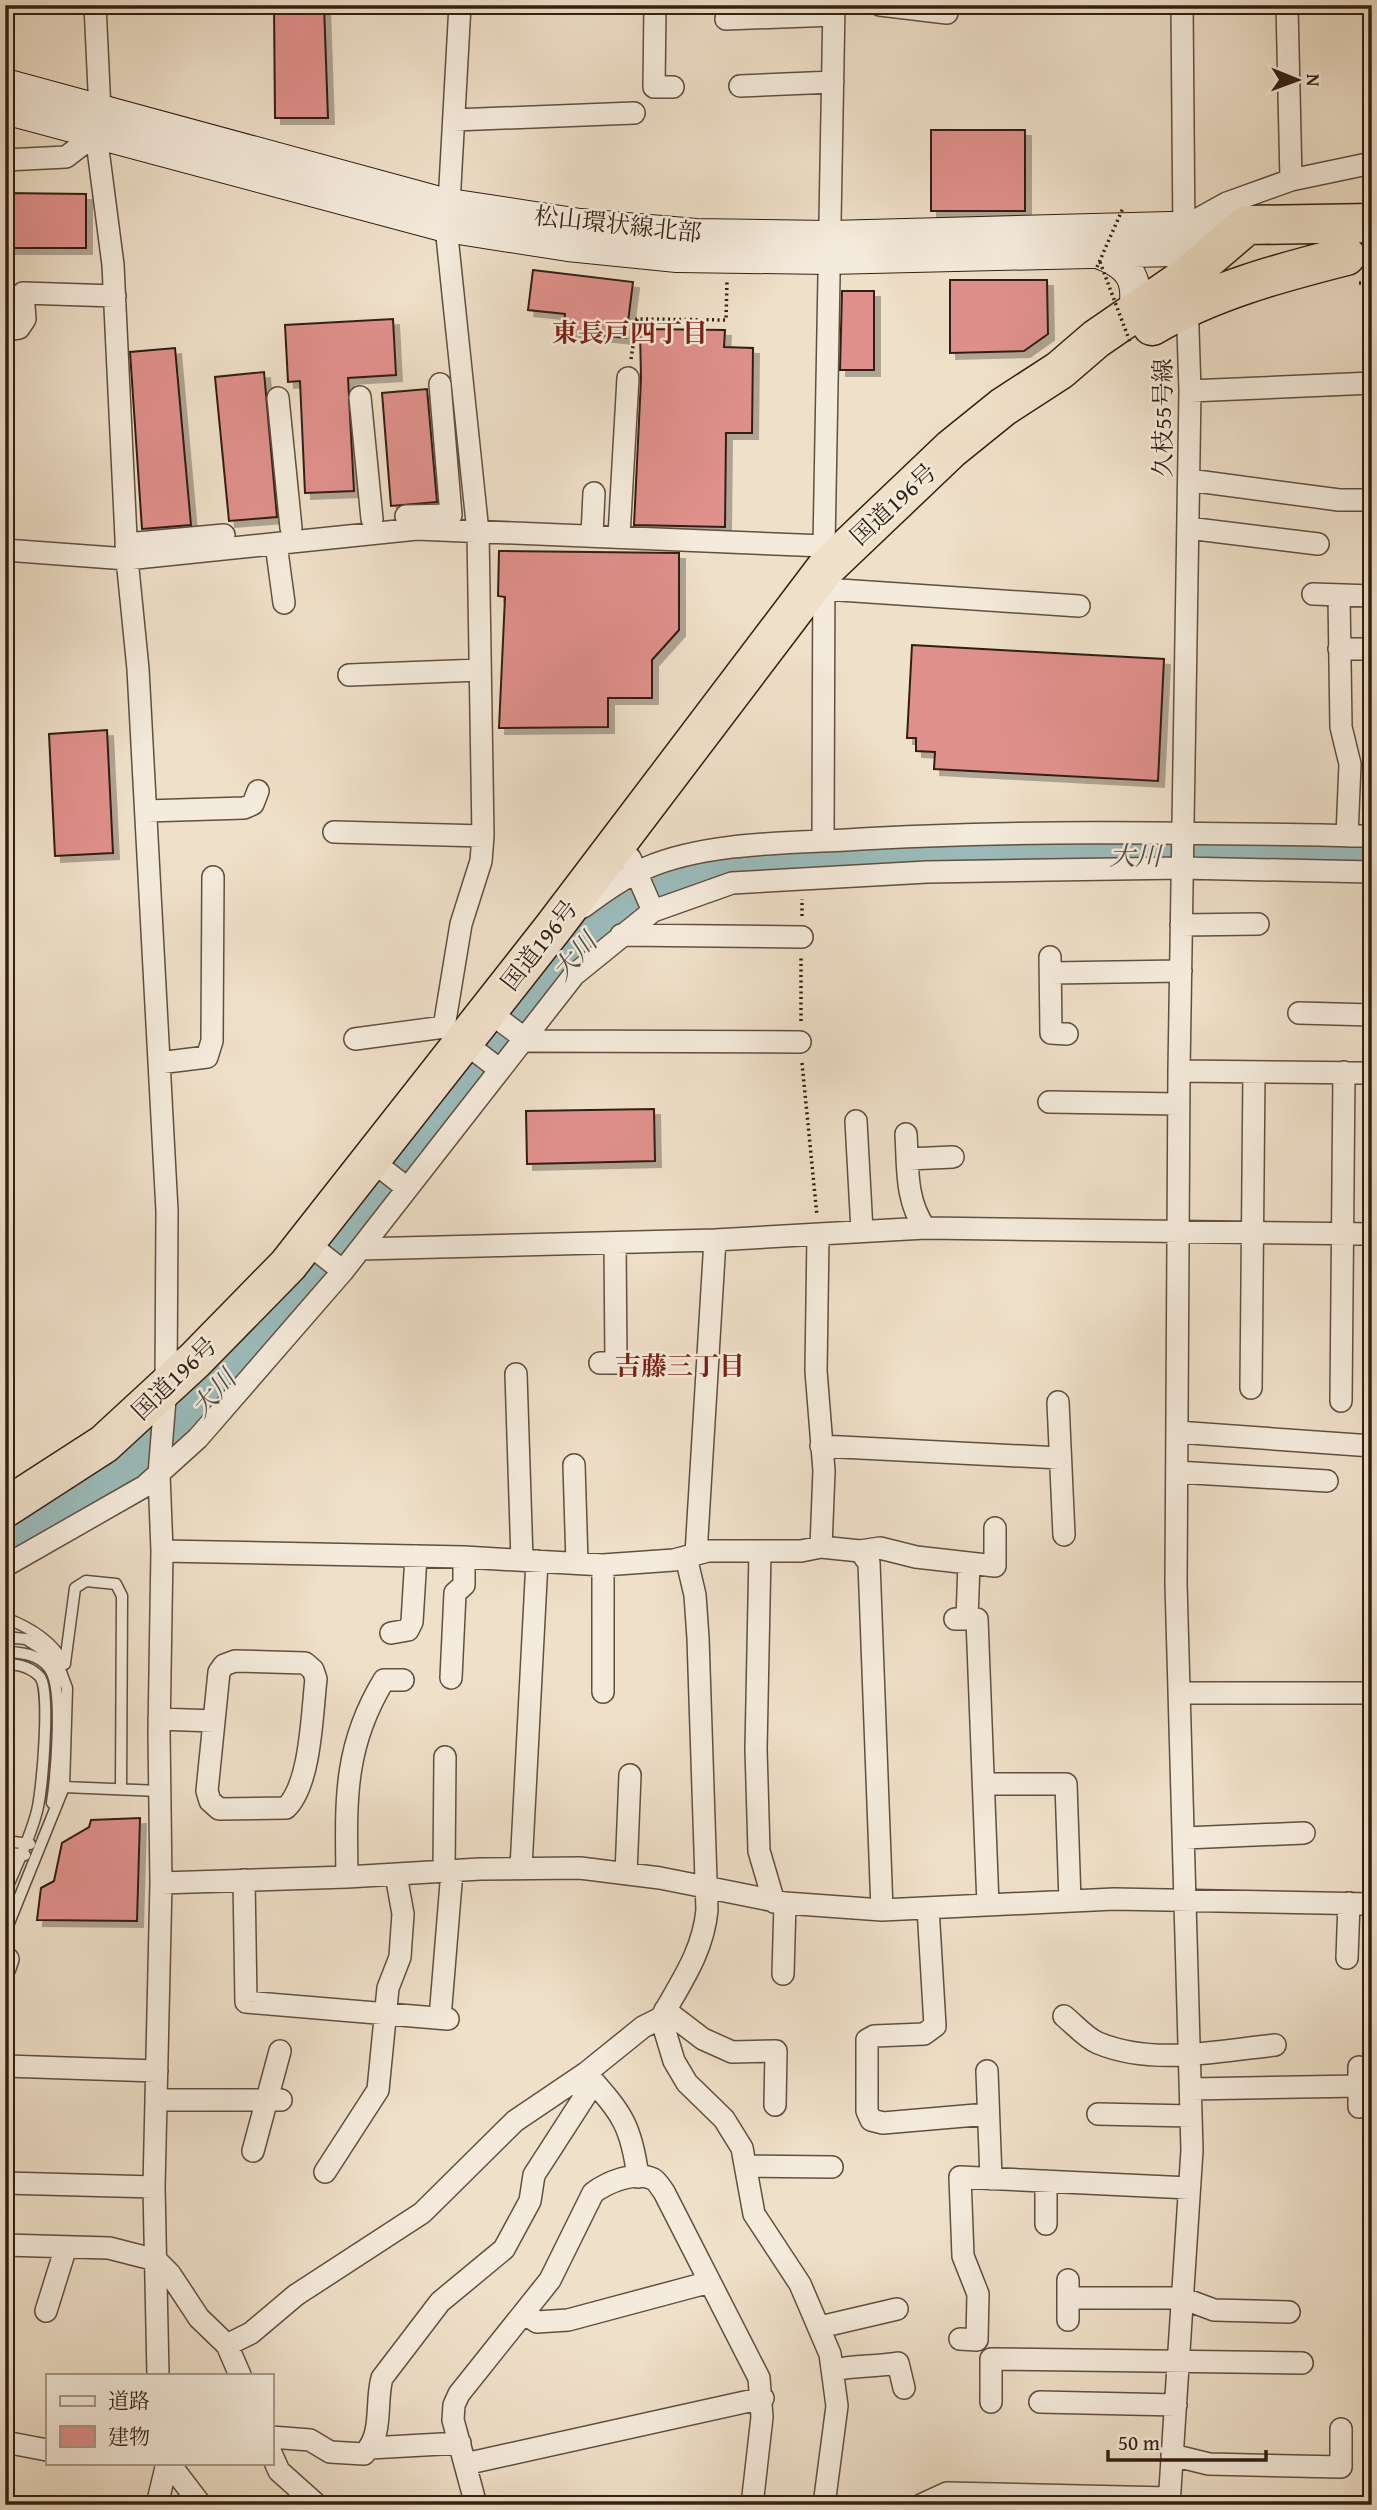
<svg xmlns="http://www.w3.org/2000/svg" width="1377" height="2510" font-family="'Gentium Book Plus','Noto Serif JP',serif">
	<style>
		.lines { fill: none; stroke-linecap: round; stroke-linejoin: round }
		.river { stroke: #9bbcbc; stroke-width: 38 }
		.building { fill: #e0908c; stroke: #321f12; stroke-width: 2; filter: url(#shadow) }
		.lane-casing { stroke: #614f40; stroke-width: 13 }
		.street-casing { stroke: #614f40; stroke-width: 24 }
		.secondary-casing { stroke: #321f12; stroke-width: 32 }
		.highway-casing { stroke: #321f12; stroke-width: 41 }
		.path { stroke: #321f12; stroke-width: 3.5; stroke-dasharray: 2 3.5; stroke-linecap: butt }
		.lane { stroke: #f5ebdc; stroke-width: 10 }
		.street { stroke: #f5ebdc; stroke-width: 21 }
		.secondary { stroke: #f5ebdc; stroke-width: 30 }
		.highway { stroke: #efe0c9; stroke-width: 38 }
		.path-bridge { stroke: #321f12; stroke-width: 3.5; stroke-dasharray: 2 3.5; stroke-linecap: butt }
		.labels { text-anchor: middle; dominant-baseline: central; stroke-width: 5; stroke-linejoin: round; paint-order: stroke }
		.street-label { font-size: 24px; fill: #321f12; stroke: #f5ebdc }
		.neighbourhood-label { font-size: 26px; font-weight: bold; fill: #7a1f14; stroke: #f5ebdc }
		.water-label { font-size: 26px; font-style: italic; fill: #524e45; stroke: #f5ebdc }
	</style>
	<defs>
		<filter id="shadow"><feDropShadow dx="6" dy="6" stdDeviation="0" flood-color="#0004"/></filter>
	</defs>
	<rect width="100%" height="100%" fill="#efe0c9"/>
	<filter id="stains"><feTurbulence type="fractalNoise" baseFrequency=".00286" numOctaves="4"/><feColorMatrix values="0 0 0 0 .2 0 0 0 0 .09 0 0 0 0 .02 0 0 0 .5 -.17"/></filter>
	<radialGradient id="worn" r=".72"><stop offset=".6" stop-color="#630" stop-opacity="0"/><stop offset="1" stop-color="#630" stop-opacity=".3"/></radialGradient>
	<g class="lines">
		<!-- river -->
		<path class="river" d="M5,1544L63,1513L189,1420L313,1281L499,1042L595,930L668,888L731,869L895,856L1090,852L1372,854"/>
	</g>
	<!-- building -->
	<path class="building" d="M274,5H324L328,118H275Z
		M931,130H1025V211H931Z
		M5,193L86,194V248H5Z
		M533,270L633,282L626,338L563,331L565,314L528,310Z
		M950,280H1047L1048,334L1024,351L950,353Z
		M842,291H874V370H840Z
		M393,319L396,375L348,378L354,491L305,493L300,381L288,382L285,325Z
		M640,329L725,330L724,347L753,348L752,433H726L725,527L634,525L641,379Z
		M175,348L191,525L142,529L130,352Z
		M264,372L277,517L229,521L215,377Z
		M427,389L437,502L391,506L382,393Z
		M499,551L679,553V630L652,660V698H608V727L499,728L505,597L498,596Z
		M912,645L1164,659L1158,781L934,769L935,752L916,751V738H907Z
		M107,730L113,853L55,856L49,734Z
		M654,1109L655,1161L527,1164L526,1111Z
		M140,1818L137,1921L37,1920L41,1888L54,1881L62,1843L89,1827L91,1820Z"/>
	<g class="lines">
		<!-- lane casing -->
		<g class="lane-casing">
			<path id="lane" d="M5,1618C30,1627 52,1641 65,1664
				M5,1637L26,1639L43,1650L58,1664L67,1688L64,1787L5,1933
				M5,1652C23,1652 44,1655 52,1673C63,1696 56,1776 52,1803
				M65,1663L75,1588L86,1581L116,1584L122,1596L121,1789
				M5,1664C17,1664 31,1667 40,1677C51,1691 42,1791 37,1811C30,1839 16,1866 5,1893
				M64,1787L160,1791
				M5,1841L30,1844
				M5,1852L25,1855"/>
		</g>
		<!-- street casing -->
		<g class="street-casing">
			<path id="street" d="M95,5L100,111L96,134L113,265L127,559L138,669L167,1211L166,1387L159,1474L162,1551L159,1733L161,1883L154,2187L158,2375
				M655,5L654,87H673
				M880,5L947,13
				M1182,5L1184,239
				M1287,5L1291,180L1372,163
				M726,19L834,15
				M740,86L833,82
				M454,120L634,113
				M5,160L66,157L96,134
				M449,204L460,5
				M1189,224L1227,203L1291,180
				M446,227L478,532L483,836L481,861L461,924L444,1027L499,1069
				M5,330L19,328L25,319L23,293L115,296
				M1190,391L1372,383
				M360,397L372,519
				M278,398L291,528
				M1189,480L1339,500H1372
				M406,516L451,515L440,384
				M1188,528L1318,544
				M592,535L594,493
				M619,536L628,378
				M126,544L224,535
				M276,544L284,603
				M5,550L127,559L417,529L824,546
				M825,589L1079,606
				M1313,594L1372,596
				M1339,597L1341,727L1350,764L1347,836
				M1339,649H1372
				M349,675L480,670
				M146,811L244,808L253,804L258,791
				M334,832L483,836
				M823,841L824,546L834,5
				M630,858L653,911
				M583,907C602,893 624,877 646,868C704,843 783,843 846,840C1021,829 1196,833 1372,836
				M1181,925L1258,924
				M621,935L802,937
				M1050,957L1051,1033L1067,1034
				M1051,973L1181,971
				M488,1011L528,1041L800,1042
				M1299,1013L1372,1015
				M355,1039L444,1027
				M159,1063L207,1057L212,1041L213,877
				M1179,1071L1372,1073
				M1049,1102L1179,1104
				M856,1121L862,1231
				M906,1134C908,1166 905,1200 925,1228
				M908,1159L953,1157
				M371,1160L407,1188
				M818,1236L816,1371L824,1471L821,1547
				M306,1242L343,1271
				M360,1249L715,1240L925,1228L1372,1234
				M600,1363H616L615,1243
				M516,1374L522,1560
				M1251,1388L1254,1072
				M1341,1401L1344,1072
				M1058,1402L1064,1535
				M1177,1432L1372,1446
				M821,1446L1060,1458
				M574,1465L577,1563
				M1177,1472L1327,1481
				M162,1551L464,1557L603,1565L674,1560L708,1551H801L821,1547L860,1551L880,1548L916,1557L995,1566V1528
				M860,1551L869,1563L882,1910
				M760,1552L756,1749L759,1851L774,1902
				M696,1554L715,1240
				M686,1557L695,1595L698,1638L707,1910C703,1952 681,1982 661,2018L674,2061L687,2083L724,2119L742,2148L754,2214L800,2284L830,2354L837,2406L824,2505
				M5,1566L145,1486L198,1438L343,1271L574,975L653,911L732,883L927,872L1182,868L1372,872
				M955,1619H977L988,1905
				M967,1619L969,1563
				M391,1633L408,1630L412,1622L416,1556
				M235,1661L305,1663L313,1670L316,1679C312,1713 311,1784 286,1808L219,1809L210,1801L207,1791L219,1672L224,1665Z
				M451,1678L455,1593L464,1585V1557
				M603,1692V1565
				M1180,1693H1372
				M159,1719L214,1721
				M984,1784H1066L1070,1901
				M1185,1838L1304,1833
				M521,1868L537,1561
				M444,1872L445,1757
				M626,1874L630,1775
				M347,1877C346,1802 343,1747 384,1680H403
				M244,1880L246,2002L448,2019
				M161,1883L347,1877L480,1869L580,1868L660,1878L785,1903L882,1910L1114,1899L1372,1904
				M928,1908L935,2026L924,2034L874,2036L867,2040V2111L871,2120L883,2123L988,2114
				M1347,1958L1349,1903
				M5,1968L8,1959
				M783,1974L785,1903
				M665,2010L703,2039L732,2052L776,2051L775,2105
				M1064,2016C1075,2025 1086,2038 1098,2043C1154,2066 1217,2051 1275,2045
				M440,2018L452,1871
				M5,2066L157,2071
				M1359,2067V2107
				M987,2071L991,2179
				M586,2073C621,2113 631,2123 638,2177
				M1191,2089L1359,2086
				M156,2100H281
				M1098,2114L1191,2116
				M253,2151L280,2051
				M748,2166L832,2167
				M325,2172L378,2090L388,1988L400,1957L401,1942L403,1914L396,1875
				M1046,2181V2224
				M5,2183L154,2187
				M5,2245L109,2248L156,2260L170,2274L199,2318L227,2345L240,2375
				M1068,2280V2320
				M1068,2298H1182L1214,2310L1289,2312
				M46,2311L66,2247
				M525,2314L537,2322L568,2320L710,2282
				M820,2327L897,2309
				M960,2339L977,2340L978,2294L963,2256L960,2177L1189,2188
				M227,2345L251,2333L296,2295L422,2213L515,2121L586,2073L643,2027L661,2018
				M834,2370C855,2365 875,2367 898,2363L904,2388
				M991,2402V2359L1302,2363
				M1040,2402L1176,2405
				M271,2437L310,2440L330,2452L364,2454C384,2434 375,2403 382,2378L440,2302L504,2249L530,2201L534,2175L594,2082
				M5,2442L47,2450
				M370,2448L460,2443
				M271,2453L279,2471L317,2505
				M1172,2455L1209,2464L1341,2467V2429
				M169,2463L201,2505
				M465,2464L763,2398
				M157,2505L167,2463
				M476,2505L453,2420L454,2405L459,2394L550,2280L593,2193C606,2183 635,2170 653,2179C657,2181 661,2188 664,2192L759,2378L762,2417L752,2505
				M921,2505L947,2493L1169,2498
				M1169,2505L1192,2150L1176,1584L1179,1071L1190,391L1187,299"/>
		</g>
		<!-- secondary casing -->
		<g class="secondary-casing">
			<path id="secondary" d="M5,84L443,203L580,224L696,234L830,236L1247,225
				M5,109L446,227L568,246L677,257L829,259L1217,250
				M1098,253C1132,266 1140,280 1133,316"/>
		</g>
		<!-- highway casing -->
		<g class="highway-casing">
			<path id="highway" d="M1152,326C1212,291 1279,273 1346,256
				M5,1508L104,1444L195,1360L288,1265L553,928L825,569L951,449L1003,407L1060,370L1096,339L1186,277L1247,225L1372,223"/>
		</g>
		<!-- path -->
		<path class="path" d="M1359,283H1372
			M631,359L637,319L726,320L727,280
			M802,916V899
			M801,1021V958
			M802,1063L817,1216"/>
		<!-- lane -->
		<use href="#lane" class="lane"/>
		<!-- street -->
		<use href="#street" class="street"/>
		<!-- secondary -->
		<use href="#secondary" class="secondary"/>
		<!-- highway -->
		<use href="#highway" class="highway"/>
		<!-- path-bridge -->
		<path class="path-bridge" d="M1100,262L1130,342
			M1097,267L1123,208"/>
	</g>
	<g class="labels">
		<!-- street labels -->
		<g class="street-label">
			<text transform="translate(618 224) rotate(6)">松山環状線北部</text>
			<text transform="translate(1162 418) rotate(-90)">久枝55号線</text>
			<text transform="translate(893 504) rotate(-43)">国道196号</text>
			<text transform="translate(539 945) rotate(-52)">国道196号</text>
			<text transform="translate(174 1378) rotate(-44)">国道196号</text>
		</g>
		<!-- neighbourhood labels -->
		<g class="neighbourhood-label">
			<text x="630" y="332">東長戸四丁目</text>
			<text x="680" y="1365">吉藤三丁目</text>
		</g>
		<!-- water labels -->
		<g class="water-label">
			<text x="1135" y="855">大川</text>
			<text transform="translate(574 956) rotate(-48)">大川</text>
			<text transform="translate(213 1393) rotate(-48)">大川</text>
		</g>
	</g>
	<!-- margin -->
	<rect width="1377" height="2510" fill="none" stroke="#efe0c9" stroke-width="28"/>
	<rect x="7" y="7" width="1363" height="2496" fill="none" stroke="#321f12" stroke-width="3.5"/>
	<rect x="14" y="14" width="1349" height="2482" fill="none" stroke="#321f12" stroke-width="2"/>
	<!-- legend -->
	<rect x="46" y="2374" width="228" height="91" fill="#f5ebdc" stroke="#a7998b" stroke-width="2"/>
	<rect x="60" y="2396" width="35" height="10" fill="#f5ebdc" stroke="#a7998b" stroke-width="2"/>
	<text x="108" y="2408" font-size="21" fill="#321f12">道路</text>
	<rect x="60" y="2426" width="35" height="21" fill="#e0908c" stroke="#a7998b" stroke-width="2"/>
	<text x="108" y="2444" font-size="21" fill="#321f12">建物</text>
	<!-- north arrow -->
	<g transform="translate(1297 80) rotate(91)" stroke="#f5ebdc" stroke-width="5" paint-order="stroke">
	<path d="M0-5L12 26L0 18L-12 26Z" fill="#321f12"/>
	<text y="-10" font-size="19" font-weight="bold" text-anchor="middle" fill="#321f12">N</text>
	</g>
	<!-- scale -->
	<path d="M1108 2450v10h158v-10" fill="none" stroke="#321f12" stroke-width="3.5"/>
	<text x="1118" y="2450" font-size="21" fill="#321f12" stroke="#f5ebdc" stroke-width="5" paint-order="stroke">50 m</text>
	<rect width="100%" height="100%" filter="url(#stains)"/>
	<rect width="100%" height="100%" fill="url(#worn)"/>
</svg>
